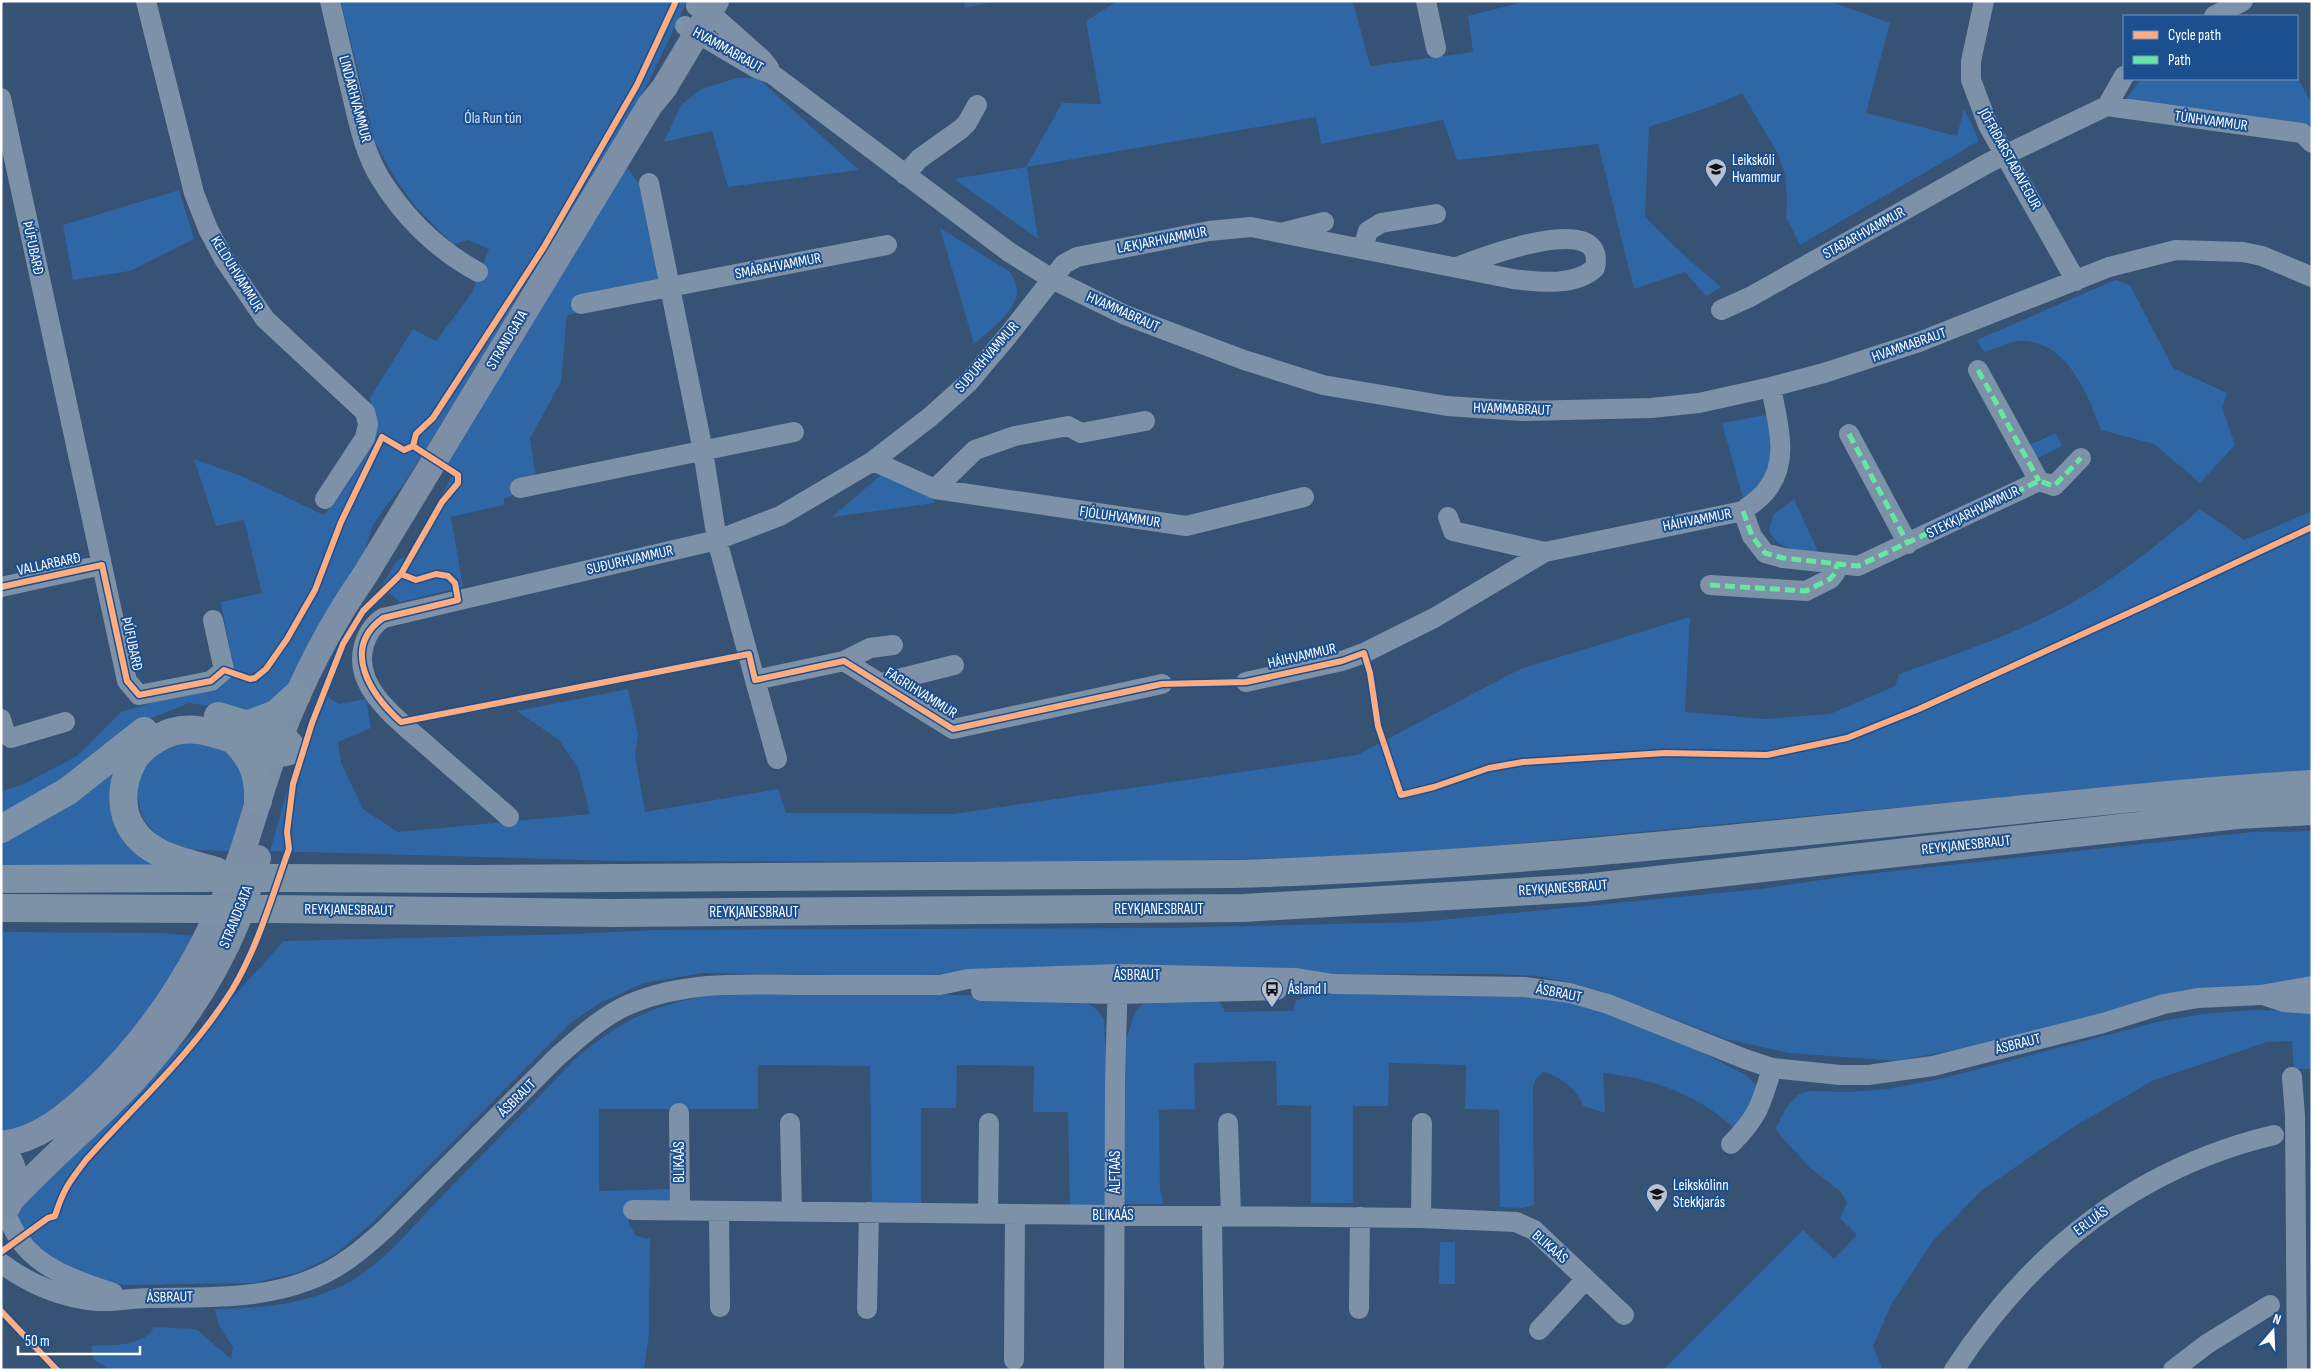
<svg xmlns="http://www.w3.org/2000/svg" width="2313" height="1371" font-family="'Sofia Sans Condensed',sans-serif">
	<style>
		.green { fill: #2f66a5 }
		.water { fill: #3b618d }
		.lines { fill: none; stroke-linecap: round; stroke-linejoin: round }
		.minor { stroke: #7d92a8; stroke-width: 20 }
		.major { stroke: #7d8ea7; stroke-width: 26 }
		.highway { stroke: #7e92a7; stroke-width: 28 }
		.highway-bridge { stroke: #7e92a7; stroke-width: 28 }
		.quiet { stroke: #66e7a1; stroke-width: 5; stroke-dasharray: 10 5; stroke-linecap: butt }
		.cycleway-casing { stroke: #1b4f8f; stroke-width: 9 }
		.cycleway { stroke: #ffac80; stroke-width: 6 }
		.labels { text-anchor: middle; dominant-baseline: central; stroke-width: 4; stroke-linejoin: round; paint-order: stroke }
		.street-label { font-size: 15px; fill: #fff; stroke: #1b4f8f }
		.park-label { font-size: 15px; fill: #cfe3fa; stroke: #1b4f8f }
		.poi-label { font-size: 15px; fill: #fff; stroke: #1b4f8f; text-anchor: start }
	</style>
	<rect width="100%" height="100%" fill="#365274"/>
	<!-- green -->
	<path class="green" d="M341,1H687L648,83L541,265L403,485L382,511L372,527L363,558L295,686L258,712L189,703L139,723L74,777L1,816V791L22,785L77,756L121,712L220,682L233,665L221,602L262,593L244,520L216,526L194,459L241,476L324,515C352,484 379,441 370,398L413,329L436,341L472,293L489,249L468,240L453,244L416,207L396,180L375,142Z
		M1117,1H1353L1370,66L1473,52L1468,16L1527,1H1829L1890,23L1866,113L1957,136L1964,108L1979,141L1800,245L1786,217L1787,201L1785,175L1778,154L1742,93C1712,108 1680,116 1649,127L1645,217L1687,258L1721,287L1706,296L1685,272L1634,289L1598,144L1457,160L1443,120L1321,144L1316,117L1027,167L1038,239L954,179L1026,167L1062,103L1101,104L1086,21Z
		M2297,77L2312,104V126L2123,103L2139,82L2145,79H2297Z
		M737,78H758L859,170L728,187L712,131L664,142L681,105L701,89Z
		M625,165L651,199L665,295L567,315L561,382L530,438L537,485L504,499V505L451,517L463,587L400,602L382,586L396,561L409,555L455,471L445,463Z
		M179,190L194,239L130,271L73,280L63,225Z
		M940,228L1010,272C1013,278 1016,284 1017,290C1018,310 988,332 974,344Z
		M2115,280L2130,285L2173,368L2227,393L2222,407L2235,445L2200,483L2154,444L2101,430C2087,394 2068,341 2021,341C2010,341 1995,349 1984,352L1977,340Z
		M1766,415L1774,448L1762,485L1743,498L1722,423Z
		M2056,433L2062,446L2036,459L2029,445Z
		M882,474L931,495L935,503L832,517Z
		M1794,499L1821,558C1802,552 1778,550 1769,531L1773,515Z
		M2200,509L2244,540L2312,511V775L2019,796L1397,855L1122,862L621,861L270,851L286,795L322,693L339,704L366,699L371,728L338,742L341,762L363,809L398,832L590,814L579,770L559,740L517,711L628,689L638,734L635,755L645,812L778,789L786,813L953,814L1357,755L1520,669L1690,617L1685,712L1764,719L1830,714L1895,686L1899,674C1959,653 2020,633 2075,601C2120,575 2160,543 2200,509Z
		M183,739L217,743L243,764L249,806L234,851L192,850L160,838L143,819L136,791L141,770L158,750Z
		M125,753L117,788L174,870L1,867V842Z
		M2312,831V982L1897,1061L1789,1053L1726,1039L1604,992L1572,983L1537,976L1499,974H1308L1047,969L905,976L703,973L644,983L600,1003L572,1022L371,1224L334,1255L300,1272L254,1283L124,1285L98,1282L57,1266L26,1241L15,1220L20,1195L235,995L284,941L577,934L653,930L1159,928L1420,922L1760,889L1848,876L2252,832Z
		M1,932L161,933L197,936L137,1032L58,1110L21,1133L1,1134Z
		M723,994L954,995L1079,1000C1091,1004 1098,1009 1104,1020L1108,1084V1208L1070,1212L1068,1112H1033L1034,1066L957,1065L956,1108H921V1209L872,1208L870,1066L758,1065V1109H599V1191L675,1189V1206L630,1205L629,1224L636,1236L650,1239L649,1334L644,1370H112L94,1360L91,1346C112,1344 142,1348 154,1327L196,1329L231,1359L233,1347L219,1326L215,1309C259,1308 295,1306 337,1288C379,1270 411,1228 442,1196C486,1151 530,1106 574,1060C623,1018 658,1002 723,994Z
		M1316,994L1505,995L1544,997L1584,1005L1656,1029L1746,1075L1756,1085L1759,1096L1736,1130C1700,1095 1652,1078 1603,1073L1605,1113L1583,1106C1579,1091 1559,1075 1543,1072L1536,1079L1533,1087L1534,1205L1522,1208L1500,1207L1499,1110L1465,1109L1466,1065L1389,1063L1388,1106H1353V1203H1311V1106L1277,1105L1276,1061L1194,1063L1195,1109L1159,1110L1160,1190L1164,1204H1126L1124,1197L1123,1149L1126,1040L1135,1012L1144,1003L1204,998L1220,1002L1225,1012L1293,1011L1295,1001Z
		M2253,1010L2312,1011V1069H2294L2292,1041L2267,1042L2152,1081L2072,1128L1981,1191L1933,1241L1891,1305L1873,1346L1883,1370H1663L1803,1230L1834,1259L1857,1235L1840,1218L1847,1203L1841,1192L1809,1167L1779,1134L1776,1128L1786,1108L1798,1095L1808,1091L1848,1092L1887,1089L1940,1079L2157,1022L2201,1014Z
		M1440,1242H1455V1284H1439Z"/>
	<!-- water -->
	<path class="water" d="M964,1H996L965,8Z"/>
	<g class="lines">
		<!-- minor -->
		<path class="minor" d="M146,1L194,193L208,229L224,259L265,319L365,412L368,424L365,438L325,499
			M330,1C337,31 344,61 351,91C358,120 364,152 380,178C404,217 438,250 478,272
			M1426,1L1436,48
			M1984,1L1971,61V80L1988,125L2076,281
			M696,6L710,13L762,59L769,68
			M2214,16L2243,1
			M685,26L756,68L772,74L1009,252L1052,279L1125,315L1244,360L1323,385L1447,406L1522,411L1651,408L1699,403L1771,387L1824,373L1919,342L2109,267L2176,250L2243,252L2262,256L2312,277
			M1,98L127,681L139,695L211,681L224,670L213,620
			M2107,106L2124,76
			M905,175L919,159L961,129L967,123L977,105
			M649,183L703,451L717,540L755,680L844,661L953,729L1162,684
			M1285,232L1324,222
			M1363,248L1368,231L1381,223L1436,214
			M581,304L887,245
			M1721,310L1750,297L1988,163L2107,106L2302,133L2312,143
			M1978,370L2039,481
			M1849,434L1908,544
			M873,461L935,489L1186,526L1304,497
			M520,488L794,432
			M935,489L975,450L1015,436L1068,426L1081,433L1145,421
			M1743,511L1752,536L1765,553L1783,558L1858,566L2039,481L2054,486L2081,458
			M1448,517L1453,531L1545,552
			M1710,585L1806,591L1830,579L1835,573L1837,564
			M1,587L102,565
			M844,661L870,648L893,645
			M755,680L777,759
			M1246,682L1342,661L1364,653L1434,618L1545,552L1743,511C1750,505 1760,499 1766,491C1791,461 1777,422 1771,387
			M882,683L954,665
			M1,719L5,733L11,738L65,722
			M509,817C483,794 457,772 431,749C410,730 377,706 366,679C357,657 364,631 383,618L717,540L780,516L873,461L930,417L968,383L1006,338L1064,264L1077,257L1209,231L1251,227L1513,279C1539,282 1574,287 1595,268C1608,208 1481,258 1457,267
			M981,991L1118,994L1277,990
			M2266,996L2284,1002L2312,1004
			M2292,1077L2295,1116L2297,1370
			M679,1113L680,1210
			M790,1123L792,1212
			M1228,1123L1231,1216
			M1731,1144C1759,1116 1761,1104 1772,1068
			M633,1210L1421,1218L1516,1222L1534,1230L1624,1315
			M4,1211C9,1220 13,1230 19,1239C40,1270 80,1282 113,1293
			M719,1211L720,1307
			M988,1214L989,1123
			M1212,1216L1214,1364
			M1421,1218L1422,1123
			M1,1263C29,1284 64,1299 99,1301C115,1302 133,1298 149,1298C202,1297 257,1300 307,1281C338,1270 362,1250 386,1228L557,1057C579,1038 602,1016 630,1004C684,981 742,984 799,985C846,985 893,985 940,985L968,979L1118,974L1296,978L1333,984L1524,987L1570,993L1608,1004L1745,1059L1772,1068L1840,1075H1868L1933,1066L2103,1023L2164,1004L2198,998L2261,995L2312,986
			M867,1309L869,1212
			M1359,1309L1360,1217
			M1539,1330L1586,1279
			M1014,1360L1015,1214
			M1114,1370L1115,1081L1118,974
			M1954,1370C2031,1252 2136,1168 2274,1135
			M2173,1370L2207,1344L2270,1305"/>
		<!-- major -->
		<path class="major" d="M1,1144C37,1141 66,1116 91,1093C162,1027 210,944 242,853C255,814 266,773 281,735C303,678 330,625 365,575L650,105L664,88L716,1
			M1,1150C17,1164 18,1188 8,1206
			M11,1200C50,1158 94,1122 133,1081C175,1035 213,980 237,922C245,901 251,879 258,858"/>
		<!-- highway -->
		<path class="highway" d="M218,716L281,735L294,750
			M249,724L276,714L297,695
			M233,739C252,758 259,774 258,801
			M1,829L68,791L144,731
			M216,871C182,861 139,855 126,816C120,796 124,778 133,761C138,752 147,745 155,740C193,714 234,743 272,753C278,755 288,751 294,750
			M282,878L476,879L1232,874C1484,867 1736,838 1986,813C2095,802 2203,790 2312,784
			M1,879L207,878
			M1,908L203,909
			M271,909L612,913L1243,908L1584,888L2237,815L2312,811"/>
		<!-- highway-bridge -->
		<path class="highway-bridge" d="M214,878H282
			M203,909H271"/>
		<!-- quiet -->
		<path class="quiet" d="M1978,370L2039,481
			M1849,434L1908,544
			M1743,511L1752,536L1765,553L1783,558L1858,566L2039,481L2054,486L2081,458
			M1710,585L1806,591L1830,579L1835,573L1837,564"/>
		<!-- cycleway casing -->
		<g class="cycleway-casing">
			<path id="cycleway" d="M413,446L416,434L433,418L544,247L637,85L676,1
				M401,574L416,580L436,574L448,576L455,583L458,600L383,618C340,649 371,695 401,722L749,654L755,680L844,661L953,729L1162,684L1246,682L1342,661L1364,653L1370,673L1378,726L1401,795L1434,787L1489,768L1523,762L1665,753L1767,755L1847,738L1919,709L2144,606L2312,527
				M1,587L102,565L127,681L139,695L211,681L224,670L250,679L255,678L266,669L287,639L315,590L341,522L382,437L404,450L413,446
				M1,1252L48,1218L55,1216C63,1190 69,1182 86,1160C135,1105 192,1054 232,990C258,947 272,896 289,849L287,832L293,784L312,723L343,644L363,611L401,574L442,502L458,483V475L413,446
				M1,1311L57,1370"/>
		</g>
		<!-- cycleway -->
		<use href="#cycleway" class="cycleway"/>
	</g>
	<!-- icons -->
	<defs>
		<g id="school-pin" transform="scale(1.125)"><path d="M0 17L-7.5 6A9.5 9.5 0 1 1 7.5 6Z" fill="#b9c2ce" stroke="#1b4f8f"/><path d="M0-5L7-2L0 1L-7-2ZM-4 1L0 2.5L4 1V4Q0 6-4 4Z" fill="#111"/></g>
		<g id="bus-pin" transform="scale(1.125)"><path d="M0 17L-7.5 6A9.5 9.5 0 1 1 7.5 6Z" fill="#b9c2ce" stroke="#1b4f8f"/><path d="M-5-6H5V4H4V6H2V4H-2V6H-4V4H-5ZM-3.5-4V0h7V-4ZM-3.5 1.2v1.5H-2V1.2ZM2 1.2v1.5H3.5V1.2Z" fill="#111"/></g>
	</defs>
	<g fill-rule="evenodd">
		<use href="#school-pin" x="1716" y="169"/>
		<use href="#bus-pin" x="1272" y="989"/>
		<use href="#school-pin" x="1657" y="1194"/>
	</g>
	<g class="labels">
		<!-- street labels -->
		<g class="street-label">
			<text transform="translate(728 50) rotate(29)">HVAMMABRAUT</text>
			<text transform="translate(355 99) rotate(75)">LINDARHVAMMUR</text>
			<text transform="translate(2211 121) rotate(8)">TÚNHVAMMUR</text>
			<text transform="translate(2010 159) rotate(61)">JÓFRÍÐARSTAÐAVEGUR</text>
			<text transform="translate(1864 233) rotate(-29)">STAÐARHVAMMUR</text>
			<text transform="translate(1162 240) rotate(-11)">LÆKJARHVAMMUR</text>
			<text transform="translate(33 248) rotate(78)">ÞÚFUBARÐ</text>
			<text transform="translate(778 266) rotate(-11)">SMÁRAHVAMMUR</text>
			<text transform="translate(237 274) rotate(58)">KELDUHVAMMUR</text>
			<text transform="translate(1123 312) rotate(24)">HVAMMABRAUT</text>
			<text transform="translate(507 340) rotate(-59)">STRANDGATA</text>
			<text transform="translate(1909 345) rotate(-19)">HVAMMABRAUT</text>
			<text transform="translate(987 357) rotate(-49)">SUÐURHVAMMUR</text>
			<text transform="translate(1512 409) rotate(2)">HVAMMABRAUT</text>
			<text transform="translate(1973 512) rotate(-26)">STEKKJARHVAMMUR</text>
			<text transform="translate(1120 517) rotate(8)">FJÓLUHVAMMUR</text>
			<text transform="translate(1697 520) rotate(-11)">HÁIHVAMMUR</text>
			<text transform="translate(630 560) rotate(-13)">SUÐURHVAMMUR</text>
			<text transform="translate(49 564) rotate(-12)">VALLARBARÐ</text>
			<text transform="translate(132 644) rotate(78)">ÞÚFUBARÐ</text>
			<text transform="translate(1302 656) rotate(-13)">HÁIHVAMMUR</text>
			<text transform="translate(921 693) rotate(32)">FAGRIHVAMMUR</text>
			<text transform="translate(1966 845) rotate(-6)">REYKJANESBRAUT</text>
			<text transform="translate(1563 888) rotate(-4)">REYKJANESBRAUT</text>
			<text x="1159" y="909">REYKJANESBRAUT</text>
			<text transform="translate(349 910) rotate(1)">REYKJANESBRAUT</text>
			<text x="754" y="912">REYKJANESBRAUT</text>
			<text transform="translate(236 917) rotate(-68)">STRANDGATA</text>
			<text x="1137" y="975">ÁSBRAUT</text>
			<text transform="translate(1559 993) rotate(11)">ÁSBRAUT</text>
			<text transform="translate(2018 1044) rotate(-14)">ÁSBRAUT</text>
			<text transform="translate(517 1098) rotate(-45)">ÁSBRAUT</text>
			<text transform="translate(679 1162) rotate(-90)">BLIKAÁS</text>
			<text transform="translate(1115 1172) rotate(-90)">ÁLFTAÁS</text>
			<text x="1113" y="1215">BLIKAÁS</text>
			<text transform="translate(2091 1221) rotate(-36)">ERLUÁS</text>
			<text transform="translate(1550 1247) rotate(41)">BLIKAÁS</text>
			<text transform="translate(170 1297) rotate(-1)">ÁSBRAUT</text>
		</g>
		<!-- park labels -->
		<g class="park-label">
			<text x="493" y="118">Óla Run tún</text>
		</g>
		<!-- poi labels -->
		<g class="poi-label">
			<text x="1732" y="160">Leikskóli<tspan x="1732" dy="17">Hvammur</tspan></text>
			<text x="1288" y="989">Ásland I</text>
			<text x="1673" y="1185">Leikskólinn<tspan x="1673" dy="17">Stekkjarás</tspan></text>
		</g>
	</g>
	<!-- border -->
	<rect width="2313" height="1371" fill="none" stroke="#ffffff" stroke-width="5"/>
	<!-- legend -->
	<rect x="2123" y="15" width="175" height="65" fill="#1b4f8f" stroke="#7695bc"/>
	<rect x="2133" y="31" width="25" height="8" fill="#ffac80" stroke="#7695bc"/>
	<text x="2168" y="40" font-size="15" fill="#ffffff">Cycle path</text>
	<rect x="2133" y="56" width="25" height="8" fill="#66e7a1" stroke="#7695bc"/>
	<text x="2168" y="65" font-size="15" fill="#ffffff">Path</text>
	<!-- north arrow -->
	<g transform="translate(2273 1331) rotate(19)" stroke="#1b4f8f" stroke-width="4" paint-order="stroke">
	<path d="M0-4L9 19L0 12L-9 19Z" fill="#ffffff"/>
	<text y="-8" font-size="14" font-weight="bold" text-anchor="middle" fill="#ffffff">N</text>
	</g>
	<!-- scale -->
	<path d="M18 1346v8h122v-8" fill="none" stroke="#ffffff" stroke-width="2.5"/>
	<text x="25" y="1346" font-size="15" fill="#ffffff" stroke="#1b4f8f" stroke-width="4" paint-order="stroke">50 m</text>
</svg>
